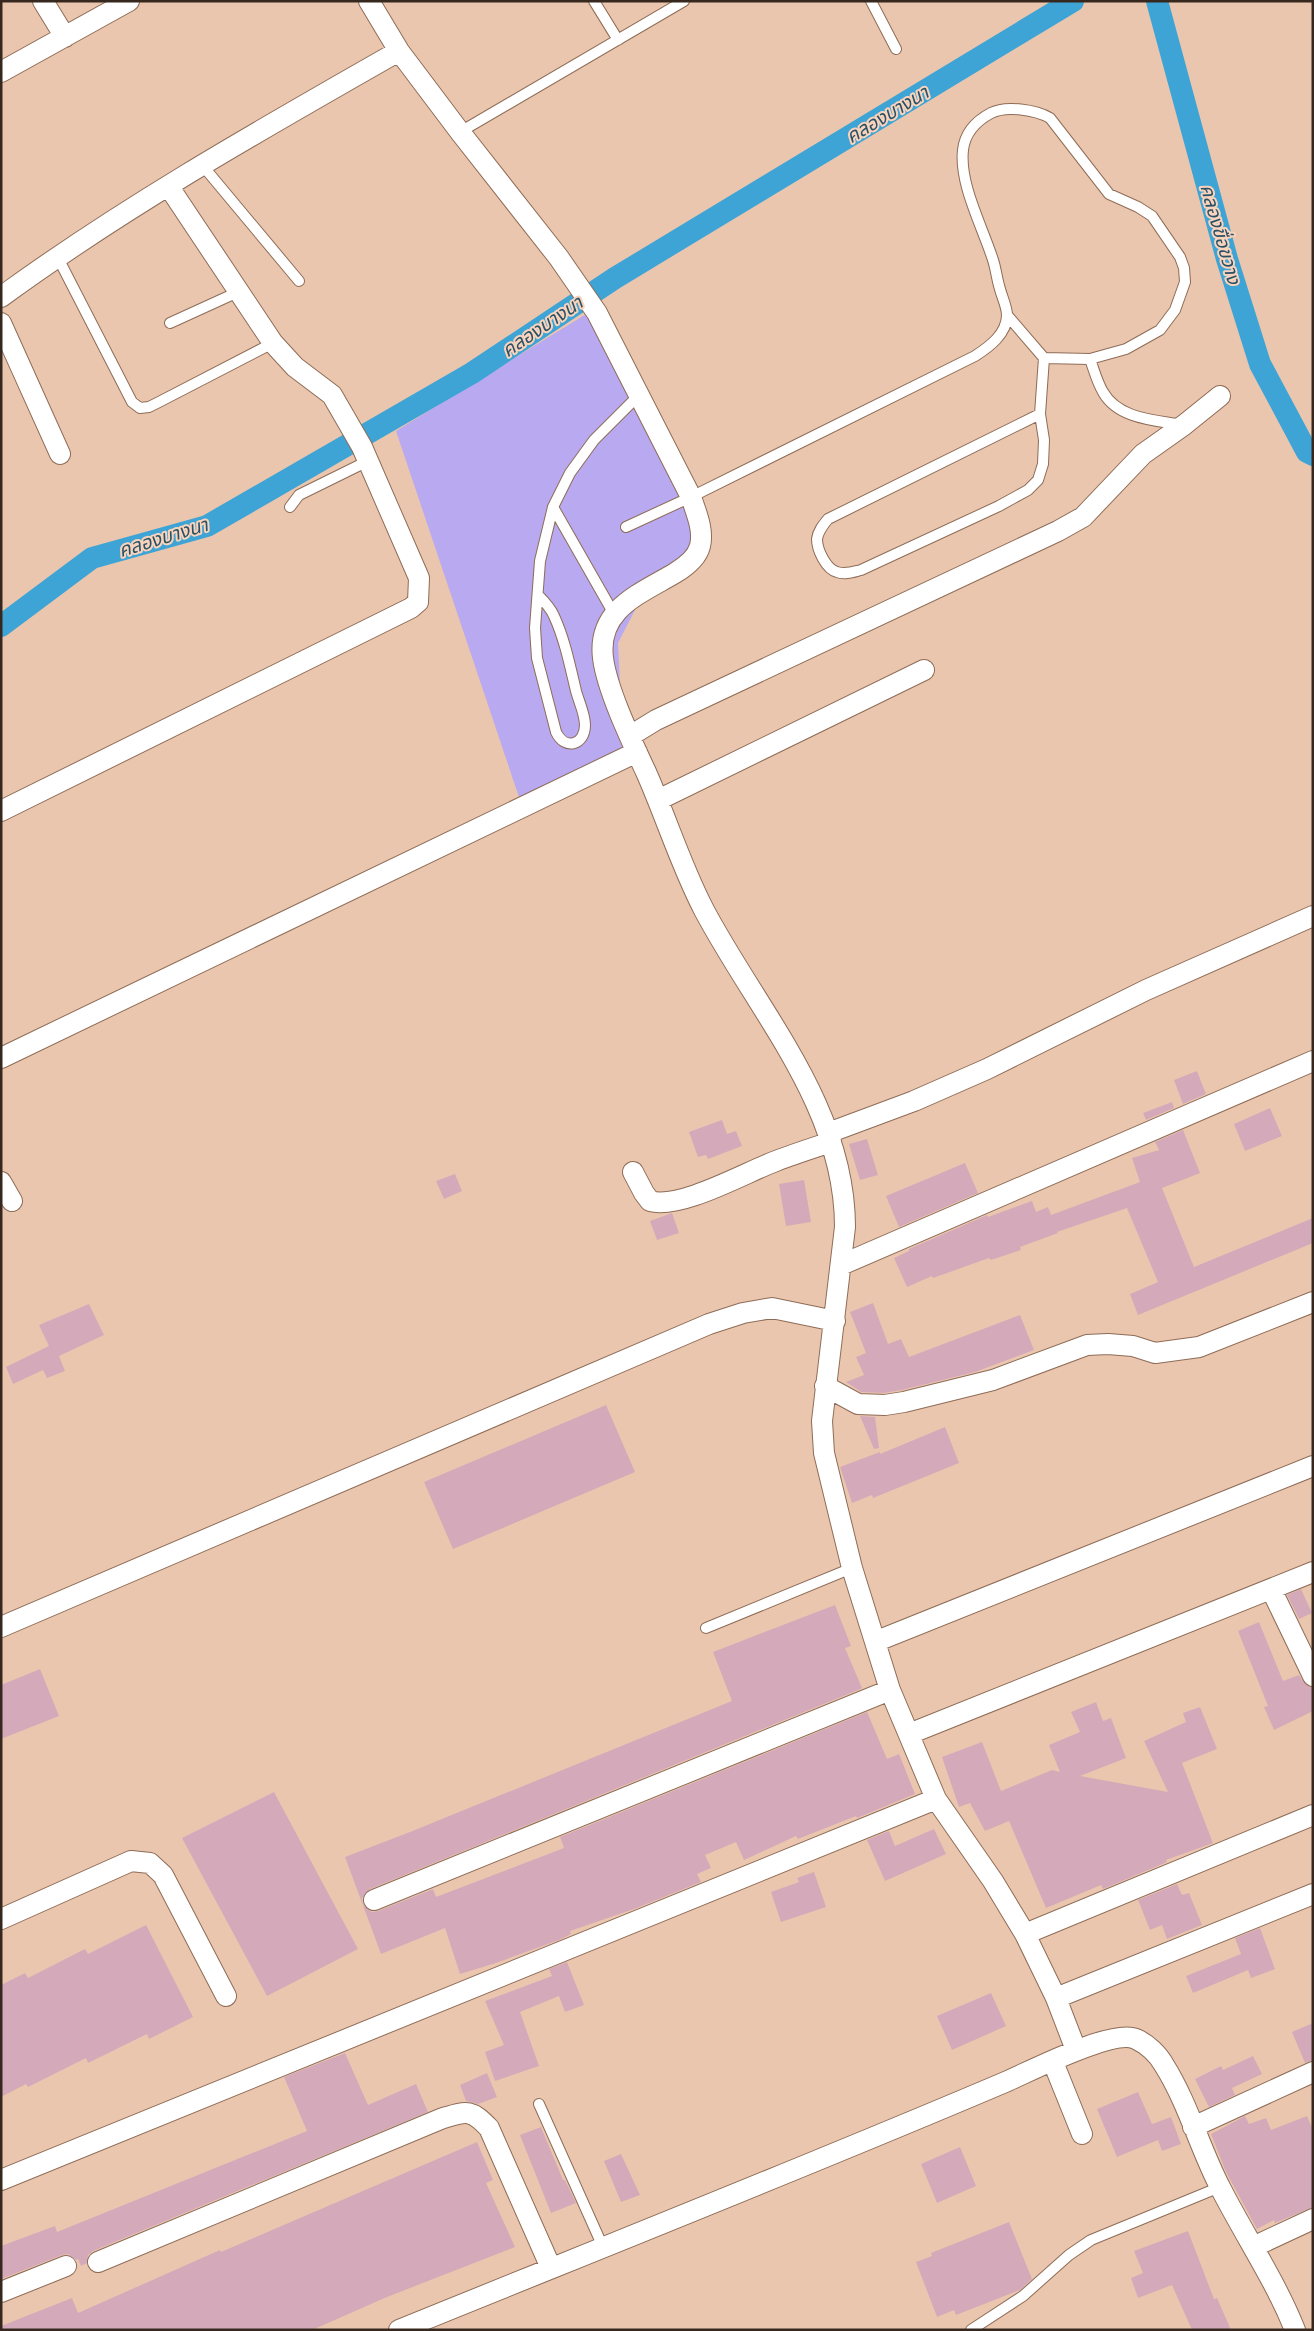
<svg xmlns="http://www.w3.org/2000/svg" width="1314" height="2331" font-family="Ubuntu,'Noto Sans Thai',sans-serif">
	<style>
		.green { fill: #b8a9f0 }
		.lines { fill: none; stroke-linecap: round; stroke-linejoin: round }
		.canal { stroke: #3ea4d5; stroke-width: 22 }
		.building { fill: #d4aaba }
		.lane-casing { stroke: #8e6c57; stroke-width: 12 }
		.street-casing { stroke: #8e6c57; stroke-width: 22 }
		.lane { stroke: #fff; stroke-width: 10 }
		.street { stroke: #fff; stroke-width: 20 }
		.labels { text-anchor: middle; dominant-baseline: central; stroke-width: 4; stroke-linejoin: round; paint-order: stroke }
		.water-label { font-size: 19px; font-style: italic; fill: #285167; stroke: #f9d3bb }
	</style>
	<rect width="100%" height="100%" fill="#ebc6ae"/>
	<!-- green -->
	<path class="green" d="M596,308L709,549L695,571L637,606L618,643L620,685L648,758L525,815L396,431Z"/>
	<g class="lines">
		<!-- canal -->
		<path class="canal" d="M1157,1L1227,259L1260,364L1307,452L1313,455
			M1,626L92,558L207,526L472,373L615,278L1073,1"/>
	</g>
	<!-- building -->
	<path class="building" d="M1197,1071L1206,1094L1183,1104L1174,1080Z
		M1172,1102L1174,1108L1146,1120L1143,1113Z
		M1270,1108L1282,1136L1245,1151L1234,1124Z
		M722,1120L727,1134L736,1131L742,1146L708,1159L706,1155L698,1157L689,1132Z
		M1183,1130L1200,1173L1162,1188L1194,1267L1313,1218V1243L1138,1315L1130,1294L1158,1282L1127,1208L1057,1232L1058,1233L1020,1247L1021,1250L991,1260L989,1258L933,1278L932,1276L907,1287L894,1258L909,1251V1249L987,1215L988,1217L1032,1201L1036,1212L1048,1207L1051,1215L1140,1182L1132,1158L1159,1150L1155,1142Z
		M867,1139L878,1175L860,1180L849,1144Z
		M965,1163L978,1193L899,1227L886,1196Z
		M455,1174L462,1191L444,1199L436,1181Z
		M804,1180L811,1222L786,1226L779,1184Z
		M672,1213L679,1233L657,1240L650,1221Z
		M873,1303L888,1344L901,1339L909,1357L1020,1315L1034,1350L975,1372L902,1390L884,1393L861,1392L846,1382L864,1375L856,1357L866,1353L850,1312Z
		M89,1304L104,1335L59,1356L65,1371L47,1378L43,1370L13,1384L6,1367L49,1346L39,1325Z
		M606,1405L635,1472L453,1549L424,1482Z
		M860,1416L875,1417L879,1448L874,1449Z
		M945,1427L959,1463L873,1498L872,1495L852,1503L840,1467L880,1452V1454Z
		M1301,1589L1312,1613L1299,1619L1287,1595Z
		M835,1605L851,1646L845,1648L862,1688L858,1690L370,1889L362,1898L363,1905L372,1912L378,1911L433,1889L436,1897L564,1848L560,1837L867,1712L887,1759L899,1754L915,1794L857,1818L856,1816L798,1839L796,1836L744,1860L736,1842L705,1855L711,1868L697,1874L701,1882L634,1909L570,1931L571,1934L559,1940L496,1963L460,1974L445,1928L381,1954L345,1857L410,1832L732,1701L713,1652Z
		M1259,1622L1283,1681L1299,1675L1306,1685L1313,1688V1711L1274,1730L1264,1707L1268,1706L1238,1631Z
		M40,1669L59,1716L1,1739V1685Z
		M1096,1702L1103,1721L1111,1718L1126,1758L1080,1776L1168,1792L1144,1741L1186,1722L1183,1713L1200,1707L1217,1749L1182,1763L1213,1843L1166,1860L1167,1862L1103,1889L1101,1885L1046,1908L1009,1821L985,1831L970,1803L959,1807L942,1757L982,1742L1001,1791L1052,1770L1060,1772L1049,1745L1080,1732L1071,1712Z
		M274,1792L358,1949L267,1996L182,1838Z
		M934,1829L946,1854L885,1881L867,1840L889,1831L895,1846Z
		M814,1872L826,1907L781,1922L771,1892L799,1882L797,1878Z
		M1177,1884L1182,1895L1189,1893L1202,1925L1167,1939L1162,1925L1150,1930L1138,1900Z
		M146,1925L193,2017L149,2039L147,2034L88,2063L86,2058L28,2087L26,2084L1,2097V1985L25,1973L28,1978L85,1949L88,1954Z
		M1260,1928L1275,1969L1251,1978L1248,1970L1193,1993L1186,1976L1241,1954L1235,1938Z
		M567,1962L584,2005L565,2012L559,1996L520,2012L539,2066L495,2081L485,2052L504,2045L485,2001L552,1976L549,1969Z
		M991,1993L1006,2026L952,2050L937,2016Z
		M1313,2023V2060L1305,2063L1292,2032Z
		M345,2053L368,2105L416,2084L428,2112L93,2251L88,2255L87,2263L81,2266L78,2259L76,2260L68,2254L62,2255L1,2279V2246L55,2226L57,2232L307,2131L284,2077Z
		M1253,2056L1262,2074L1232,2088L1235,2095L1209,2107L1195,2079L1221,2066L1223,2070Z
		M487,2073L497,2097L478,2104L466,2101L460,2085Z
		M1138,2092L1152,2124L1171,2117L1181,2144L1162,2151L1158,2140L1117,2157L1097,2109Z
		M1245,2116L1249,2124L1266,2118L1271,2130L1307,2116L1313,2130V2207L1275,2223L1274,2220L1257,2229L1226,2172L1211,2134Z
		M541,2127L563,2180H565L576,2203L551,2213L520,2135Z
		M477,2142L493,2180L486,2183L515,2247L387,2297L312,2330H1V2326L72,2298L78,2313L220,2250L221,2252Z
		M960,2147L976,2186L937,2203L921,2164Z
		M621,2154L640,2195L621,2202L604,2161Z
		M1009,2222L1032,2279L1020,2290L956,2315L954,2310L937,2317L916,2262L932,2256L931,2253Z
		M1188,2231L1214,2299L1217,2298L1231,2330H1192L1172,2285L1138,2298L1131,2278L1143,2273L1134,2251Z"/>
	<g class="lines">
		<!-- lane casing -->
		<g class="lane-casing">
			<path id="lane" d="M594,1L618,40
				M871,1L896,49
				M460,132L684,1
				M203,166L299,281
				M57,256L132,402L140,408L149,407L159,402L273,343
				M170,323L238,292
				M1090,359C1094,370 1097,382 1103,392C1118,419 1155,420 1182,425
				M1040,414L828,519C823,525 818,531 817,539C817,550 826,569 837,572C845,575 853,572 861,570L999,506L1028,490L1038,480L1043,464L1044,440L1040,414L1044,358
				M290,507L299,495L368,461
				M553,507L614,614
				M626,527L691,497L975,356C989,347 1007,334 1007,315C1007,307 1002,297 1000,289C997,280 996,269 993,260C983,228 959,184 963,150C965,132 976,121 991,113C1006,105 1036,110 1050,118L1109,194L1138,207L1152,216L1180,257L1184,268L1185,282L1175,310L1160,330L1126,349L1090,359L1044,358L1007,315
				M538,595C544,601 551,609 554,616C565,640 570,666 576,691C579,702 585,714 585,725C585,745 565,751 556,732L537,658L535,628L540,561L553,507L570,473L594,440L639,395
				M706,1628L852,1568
				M539,2104L603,2247
				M971,2330L1023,2296L1069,2255L1091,2240L1220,2187"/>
		</g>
		<!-- street casing -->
		<g class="street-casing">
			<path id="street" d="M43,1L65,37
				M369,1L399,51L460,132L559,258L597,313L691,497C696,512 704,530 700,546C697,558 685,567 675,573C640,594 597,609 603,658C607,690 632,742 646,772C666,817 681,866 704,910C758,1012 845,1106 845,1227L822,1421L824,1453L852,1568L890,1690L936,1799L993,1881L1025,1934L1056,1998L1076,2050
				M1,72L129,1
				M1,297C127,205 264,128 399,51
				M1,323L60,454
				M630,736L656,720L1058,531L1083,517L1143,454L1184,425L1220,396
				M658,800L924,670
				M1,811L411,608L418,602L419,578L362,447L332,395L295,367L273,343L169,187
				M1,1058L637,752
				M828,1133L914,1101L987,1069L1146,990L1313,916
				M633,1172L644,1193L650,1201C680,1210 746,1172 776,1161C794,1154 813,1148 831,1142
				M1,1182L12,1201
				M841,1265L1313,1061
				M825,1386L858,1404L885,1405L904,1402L993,1380L1087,1345L1108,1344L1133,1346L1155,1353L1199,1347L1313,1302
				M1272,1591L1313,1676
				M1,1627L709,1324L743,1313L772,1308L835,1321
				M877,1641L1313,1466
				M909,1734L1313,1572
				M374,1900L890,1690
				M1,1919L131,1861L150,1863L163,1875L226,1996
				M1025,1934L1313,1815
				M1056,1998L1313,1894
				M1053,2062L1082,2134
				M1193,2127L1313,2072
				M1,2180L936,1799
				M1253,2247L1313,2219
				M98,2262L443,2118C467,2111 471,2109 489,2128L551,2268
				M1,2292L66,2266
				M399,2330C601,2248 803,2168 1003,2083C1029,2072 1113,2028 1136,2039C1147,2044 1158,2054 1164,2065C1188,2103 1200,2149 1221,2189C1245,2236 1275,2280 1295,2330"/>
		</g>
		<!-- lane -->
		<use href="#lane" class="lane"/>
		<!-- street -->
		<use href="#street" class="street"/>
	</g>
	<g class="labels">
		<!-- water labels -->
		<g class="water-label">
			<text transform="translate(887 114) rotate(-31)">คลองบางนา</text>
			<text transform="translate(1221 234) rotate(74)">คลองขื่อขวาง</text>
			<text transform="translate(542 326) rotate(-34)">คลองบางนา</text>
			<text transform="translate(163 537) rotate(-17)">คลองบางนา</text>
		</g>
	</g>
	<!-- border -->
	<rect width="1314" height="2331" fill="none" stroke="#36281f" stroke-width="5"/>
</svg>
